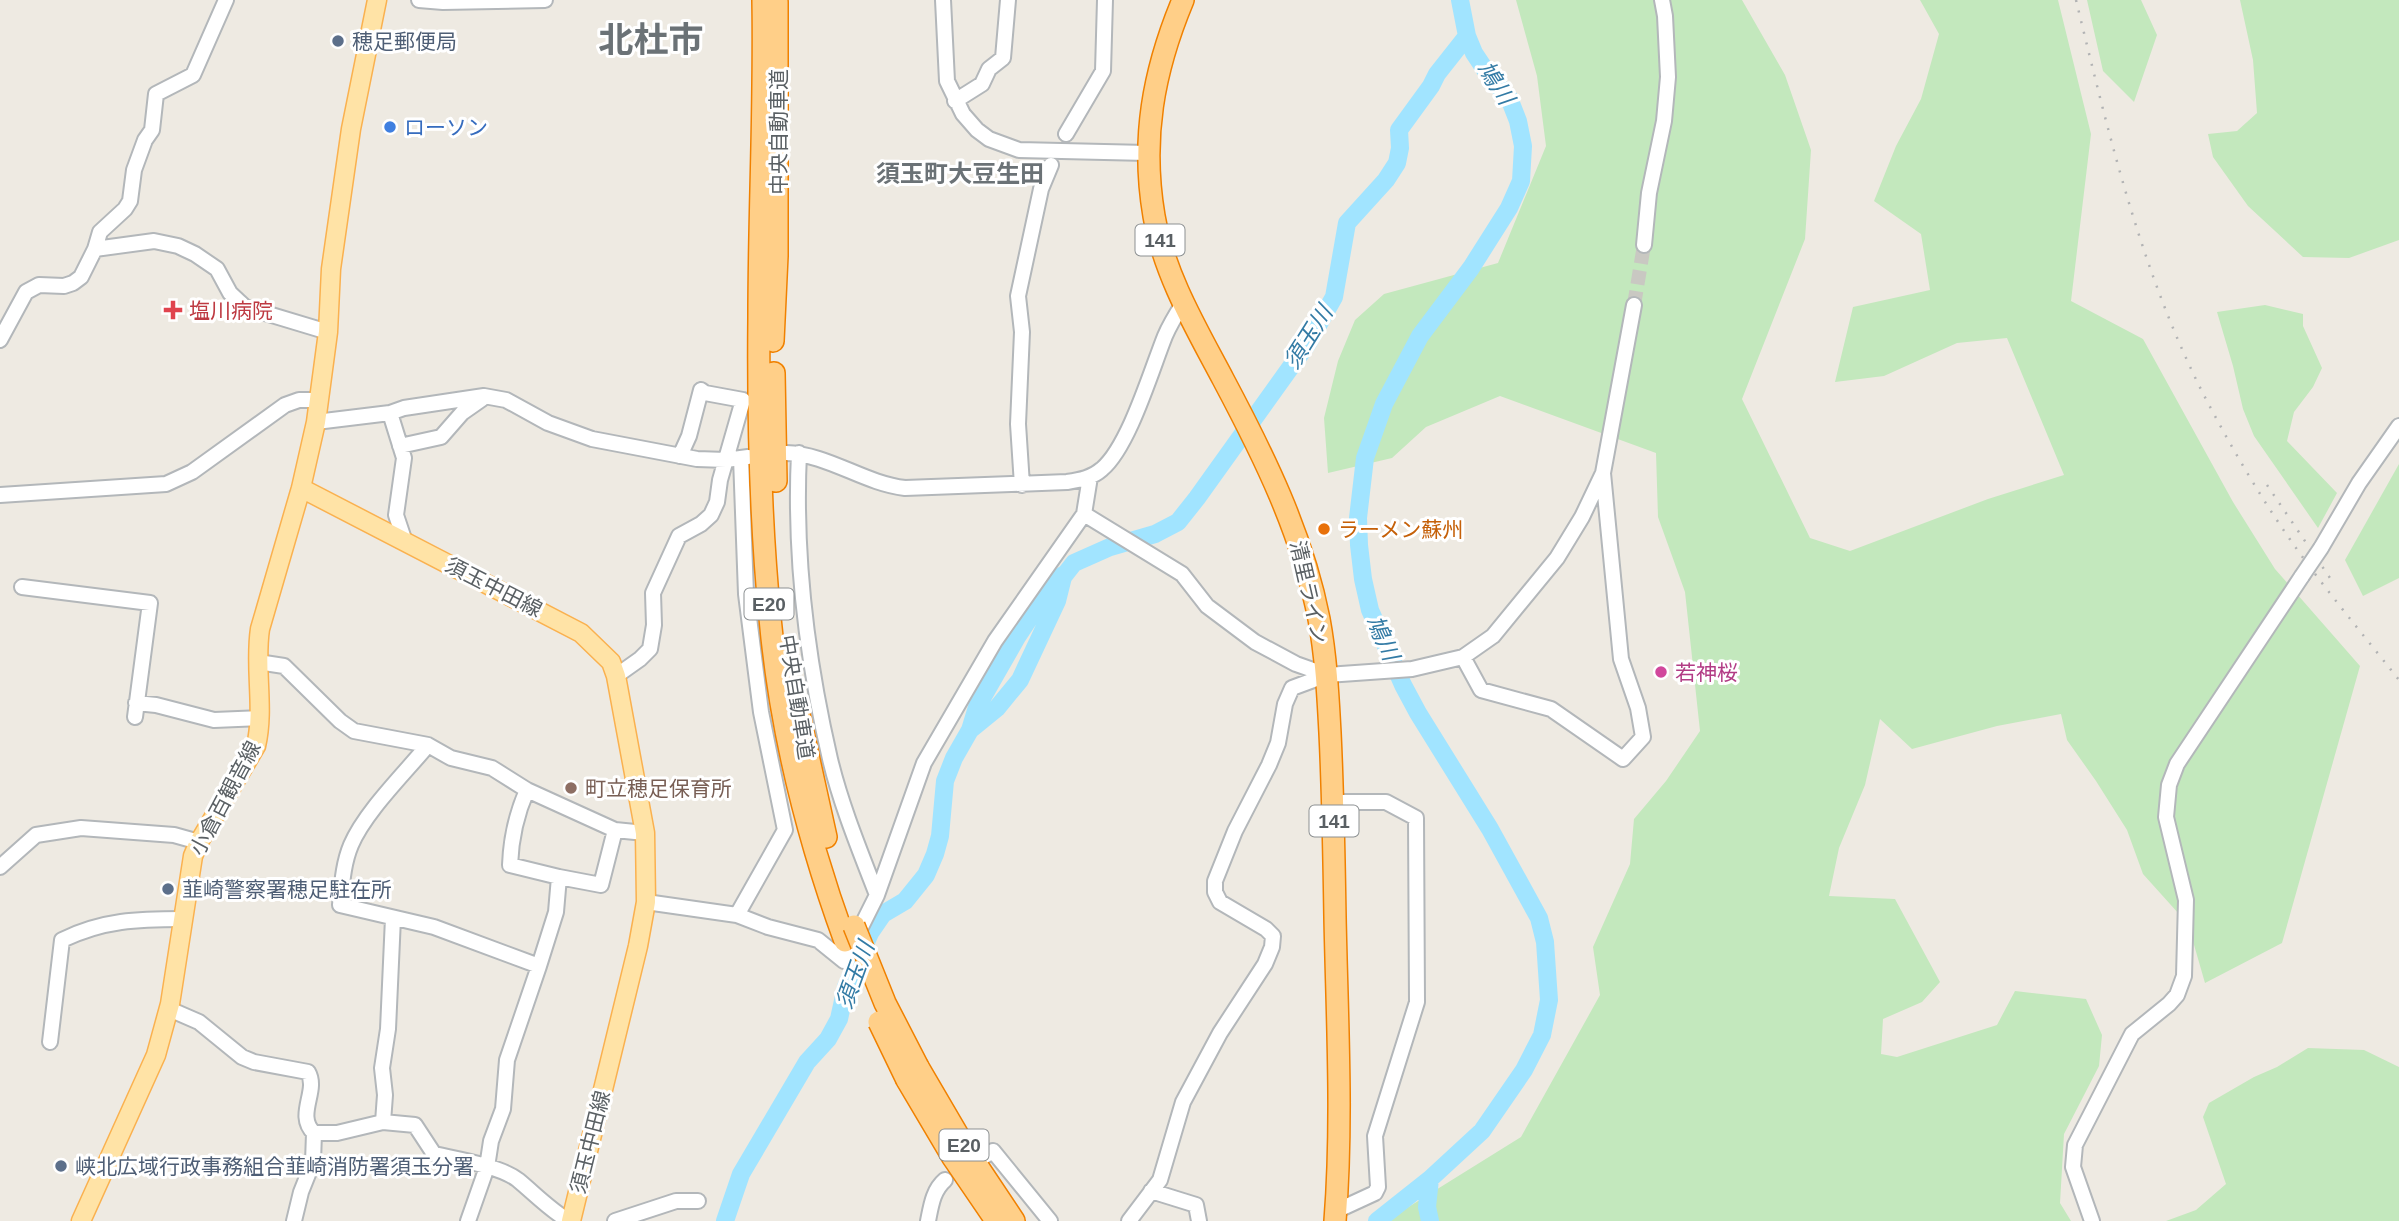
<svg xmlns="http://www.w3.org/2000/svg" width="2399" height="1221" font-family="Helvetica,'Noto Sans JP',sans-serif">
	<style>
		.green { fill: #c3e8bd }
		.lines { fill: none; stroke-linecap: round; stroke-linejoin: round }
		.river { stroke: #a1e4ff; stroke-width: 18 }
		.minor-tunnel { stroke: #c9c8c2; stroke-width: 14; stroke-dasharray: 14 7; stroke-linecap: butt }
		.minor-casing { stroke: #b3b7ba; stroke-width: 18 }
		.major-casing { stroke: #fab14f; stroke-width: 21 }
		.highway-casing { stroke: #f08100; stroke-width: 24 }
		.minor { stroke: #fff; stroke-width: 14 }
		.major { stroke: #ffe3a6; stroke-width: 18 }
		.highway { stroke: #ffcf88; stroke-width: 21 }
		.rail { stroke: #b2b3b4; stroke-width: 2.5; stroke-dasharray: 2 9; stroke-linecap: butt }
		.minor-bridge-casing { stroke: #b3b7ba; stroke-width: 18; stroke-linecap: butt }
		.highway-bridge-casing { stroke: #f08100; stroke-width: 24; stroke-linecap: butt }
		.minor-bridge { stroke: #fff; stroke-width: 14 }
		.highway-bridge { stroke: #ffcf88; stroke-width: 21 }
		.service-dot { fill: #5c6f8a; stroke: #fff; stroke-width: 2.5 }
		.shop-dot { fill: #3f7fe0; stroke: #fff; stroke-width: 2.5 }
		.health-dot { fill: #e0444e; stroke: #fff; stroke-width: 2.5 }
		.food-dot { fill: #e8710a; stroke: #fff; stroke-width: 2.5 }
		.hotel-dot { fill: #d1479c; stroke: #fff; stroke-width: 2.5 }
		.education-dot { fill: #8d6e63; stroke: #fff; stroke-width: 2.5 }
		.labels { text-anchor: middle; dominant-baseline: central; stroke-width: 6; stroke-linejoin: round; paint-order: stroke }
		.shield { fill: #fff; stroke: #8c9092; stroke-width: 2 }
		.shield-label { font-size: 19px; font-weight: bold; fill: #5a6064 }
		.service-label { font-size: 21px; fill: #4e5e75; stroke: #fff; text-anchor: start }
		.shop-label { font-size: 21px; fill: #366cbe; stroke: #fff; text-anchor: start }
		.street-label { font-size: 21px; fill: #5a6064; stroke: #fff }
		.health-label { font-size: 21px; fill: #be3a42; stroke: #fff; text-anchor: start }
		.food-label { font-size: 21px; fill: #c56008; stroke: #fff; text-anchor: start }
		.hotel-label { font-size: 21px; fill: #b23c85; stroke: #fff; text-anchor: start }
		.education-label { font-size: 21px; fill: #785e54; stroke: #fff; text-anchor: start }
		.water-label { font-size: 23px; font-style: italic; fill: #337ba5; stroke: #fff }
		.quarter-label { font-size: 24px; font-weight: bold; fill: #6b7276; stroke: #fff }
		.town-label { font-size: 35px; font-weight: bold; fill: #6b7276; stroke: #fff }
	</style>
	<rect width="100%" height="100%" fill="#eeeae2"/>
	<!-- green -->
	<path class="green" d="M1516,0H1742L1785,75L1811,150L1805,239L1742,399L1810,538L1850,551L1988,499L2064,475L2007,338L1957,343L1884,376L1835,382L1853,307L1930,290L1921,234L1874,201L1896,146L1921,99L1939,34L1920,0H2058L2091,134L2071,301L2143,339L2233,502L2275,569L2360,666L2282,943L2205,983L2188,924L2143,874L2127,830L2096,781L2067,740L2061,714L1997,726L1912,749L1880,719L1865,785L1839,848L1829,896L1895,899L1940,982L1922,1002L1883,1019L1881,1054L1897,1057L1997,1025L2015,991L2086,999L2102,1035L2099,1066L2064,1134L2060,1203L2071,1221H1386L1521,1137L1600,995L1593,947L1630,864L1634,819L1666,781L1700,731L1685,592L1658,517L1656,453L1500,396L1426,427L1392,458L1328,473L1324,418L1338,361L1355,320L1384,294L1498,263L1546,146L1537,76Z
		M2087,0H2141L2157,35L2134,102L2103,71Z
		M2240,0H2399V240L2349,258L2303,257L2248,206L2213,157L2208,134L2237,131L2257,113L2253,60Z
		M2265,305L2303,314V326L2322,368L2313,387L2294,412L2287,441L2337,493L2318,528L2254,436L2243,409L2233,366L2217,312Z
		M2399,464V578L2363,596L2345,560Z
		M2308,1048L2364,1050L2399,1067V1221H2166L2196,1210L2226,1184L2203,1117L2209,1103L2254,1077L2277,1067Z"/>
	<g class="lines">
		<!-- river -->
		<path class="river" d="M970,730L977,707L1017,637L1052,584L1063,575
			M725,1221L741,1174L807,1062L828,1039L839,1019L846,987L870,933L883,914L905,901L926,875L935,854L940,836L945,781L954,758L970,730L997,708L1020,680L1057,601L1063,577L1074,563L1110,547L1155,534L1178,522L1197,498L1308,343L1334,297L1347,223L1386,180L1397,163L1400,148L1399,130L1431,86L1437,74L1467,36
			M1377,1221L1430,1179L1482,1131L1524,1070L1542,1035L1549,1000L1545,942L1539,918L1490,829L1418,713L1403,685L1370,610L1363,579L1359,545L1358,518L1365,458L1384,404L1420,336L1471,268L1509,208L1521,181L1523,146L1518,121L1509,98L1488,74L1474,53L1467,36L1460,0
			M1430,1221L1427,1207L1430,1179"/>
		<!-- minor-tunnel -->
		<path class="minor-tunnel" d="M1634,305L1644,245"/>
		<!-- minor casing -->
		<g class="minor-casing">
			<path id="minor" d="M419,0L443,2L545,0
				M943,0L947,81L963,114L977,130L989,139L1019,150L1147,153
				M955,101L982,84L989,69L1003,58L1008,0
				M1066,134L1103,71L1105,0
				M1644,245L1649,193L1664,121L1668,77L1665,16L1662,0
				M95,249L154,241L178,246L195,254L217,269L230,293L245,307L328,332
				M0,340L26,292L39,285L64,286L73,283L81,277L95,249L100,232L125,209L130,201L134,170L145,140L152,130L156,94L193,75L226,0
				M390,413L404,458L396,515L405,542
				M316,422L390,413L404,408L484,396L506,400L548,423L592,439L697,459L726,460L748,457
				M400,446L441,437L462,413L482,399
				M786,453C828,454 863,483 905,488L1067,482C1080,480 1092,478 1102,469C1129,446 1151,371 1165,336C1170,324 1177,313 1184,302
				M799,453C794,555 807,660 830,759C841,805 860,851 877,895
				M1022,485L1018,424L1022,332L1018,296L1041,189L1051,165
				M0,495L166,484L192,472L285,405L299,400H319
				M1084,514L1182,574L1207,606L1255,642L1296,664L1327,675
				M2321,548L2359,483L2399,426
				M22,587L150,603L135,717
				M1463,657L1481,690L1551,709L1623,759L1643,737L1638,708L1621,659L1603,473L1634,305
				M258,662L284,666L340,721L354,731L428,745L451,758L492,768L527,790L615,830L645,833
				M616,676L640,659L650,649L654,625L653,593L679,536L701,524L711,515L717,502L720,480L743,400L705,393L701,390L689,436L680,456
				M136,703L156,705L214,720L260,718
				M428,745C404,774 365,812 351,845C343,864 342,885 340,905L434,927L539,966
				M527,790C516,815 511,838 510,865L559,877
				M1333,802H1386L1416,818L1417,1002L1375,1136L1378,1187L1375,1193L1336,1211
				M0,867L36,835L81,828L174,835L199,842
				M646,902L737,915L768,927L818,940L844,961L877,895L924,763L995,641L1084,514L1090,477
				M737,915L785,830L761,712L746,594L741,458
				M169,1009L199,1022L242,1057L254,1062L308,1072C319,1091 295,1115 314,1133L313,1162L301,1192L294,1221
				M50,1042L62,940C103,920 138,919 183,919
				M383,1122L385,1095L382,1068L388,1029L393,918
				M314,1133H337L383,1122L415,1125L434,1154C456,1159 500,1166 518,1180C535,1194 550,1210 569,1221
				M983,1157L993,1151L1050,1221
				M1151,1191L1196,1205L1199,1221
				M468,1221L487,1167L491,1141L503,1109L507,1060L539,966L556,912L559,877L601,885L615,830
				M615,1221L676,1201H698
				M928,1221C931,1206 933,1190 945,1180
				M1129,1221L1160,1180L1183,1102L1220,1033L1265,964L1272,947L1273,936L1266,929L1220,902L1215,892V881L1235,831L1269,765L1278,743L1285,704L1292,688L1327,675L1412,669L1463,657L1493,636L1557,558L1582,517L1603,473
				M2092,1221L2073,1167L2075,1145L2132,1034L2169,1004L2177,995L2184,976L2186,900L2166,817L2169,785L2177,764L2302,576"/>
		</g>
		<!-- major casing -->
		<g class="major-casing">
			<path id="major" d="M301,488L581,633L611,662L616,676L645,833L646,902L638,946L571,1221
				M81,1221L156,1055L170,1004L193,856L199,842L256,746C265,708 254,668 260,629L301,488L316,422L328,332L331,269L351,129L377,0"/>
		</g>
		<!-- highway casing -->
		<g class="highway-casing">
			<path id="highway" d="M763,0C765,106 759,211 759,317C758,417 760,518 770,618C780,729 807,837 845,941
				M1183,0C1153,72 1141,139 1154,216C1164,274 1196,328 1223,379C1264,456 1302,533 1319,619C1326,657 1328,695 1330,733C1333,794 1334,855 1335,917C1337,1018 1343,1120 1335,1221
				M773,341L777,256V2
				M774,373L776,481
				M796,701L826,837
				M918,1067L966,1149L1014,1221
				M907,1080L952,1156L995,1219"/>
		</g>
		<!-- minor -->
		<use href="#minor" class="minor"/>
		<!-- major -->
		<use href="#major" class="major"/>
		<!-- highway -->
		<use href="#highway" class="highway"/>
		<!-- rail -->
		<path class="rail" d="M2076,0C2110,140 2145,289 2215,416C2237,457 2262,499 2289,538C2323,587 2362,633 2399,680
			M2267,485L2330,578"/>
		<!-- minor-bridge casing -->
		<g class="minor-bridge-casing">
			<path id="minor-bridge" d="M2302,576L2321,548"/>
		</g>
		<!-- highway-bridge casing -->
		<g class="highway-bridge-casing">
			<path id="highway-bridge" d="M854,926L885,1003L918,1067
				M879,1022L907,1080"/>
		</g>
		<!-- minor-bridge -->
		<use href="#minor-bridge" class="minor-bridge"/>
		<!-- highway-bridge -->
		<use href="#highway-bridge" class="highway-bridge"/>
	</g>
	<!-- markers -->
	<g class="service-dot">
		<circle cx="338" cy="41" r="7"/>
		<circle cx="168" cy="889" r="7"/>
		<circle cx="61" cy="1166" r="7"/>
	</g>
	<circle class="shop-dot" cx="390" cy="127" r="7"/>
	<path class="health-dot" d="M169.5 299.5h7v7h7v7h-7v7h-7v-7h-7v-7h7z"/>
	<circle class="food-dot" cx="1324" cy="529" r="7"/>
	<circle class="hotel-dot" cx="1661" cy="672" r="7"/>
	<circle class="education-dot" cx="571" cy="788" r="7"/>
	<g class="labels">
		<!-- shield labels -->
		<g class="shield">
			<rect x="1135.5" y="224.5" width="49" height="31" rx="5"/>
			<rect x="744.5" y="588.5" width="49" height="31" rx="5"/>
			<rect x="1309.5" y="805.5" width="49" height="31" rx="5"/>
			<rect x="939.5" y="1129.5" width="49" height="31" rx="5"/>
		</g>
		<g class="shield-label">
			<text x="1160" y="240">141</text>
			<text x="769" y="604">E20</text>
			<text x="1334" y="821">141</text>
			<text x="964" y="1145">E20</text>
		</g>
		<!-- service labels -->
		<g class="service-label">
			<text x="352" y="41">穂足郵便局</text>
			<text x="182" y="889">韮崎警察署穂足駐在所</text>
			<text x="75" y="1166">峡北広域行政事務組合韮崎消防署須玉分署</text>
		</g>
		<!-- shop labels -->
		<g class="shop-label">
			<text x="404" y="127">ローソン</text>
		</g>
		<!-- street labels -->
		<g class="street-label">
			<text transform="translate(778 132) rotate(-90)">中央自動車道</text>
			<text transform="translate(494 587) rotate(27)">須玉中田線</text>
			<text transform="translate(1309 592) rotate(77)">清里ライン</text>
			<text transform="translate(797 697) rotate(81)">中央自動車道</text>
			<text transform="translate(225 798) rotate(-62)">小倉百観音線</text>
			<text transform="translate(590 1142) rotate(-76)">須玉中田線</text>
		</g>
		<!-- health labels -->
		<g class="health-label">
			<text x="189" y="310">塩川病院</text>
		</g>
		<!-- food labels -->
		<g class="food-label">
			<text x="1338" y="529">ラーメン蘇州</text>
		</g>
		<!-- hotel labels -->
		<g class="hotel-label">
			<text x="1675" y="672">若神桜</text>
		</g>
		<!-- education labels -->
		<g class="education-label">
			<text x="585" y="788">町立穂足保育所</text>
		</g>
		<!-- water labels -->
		<g class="water-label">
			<text transform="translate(1496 83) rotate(57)">鳩川</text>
			<text transform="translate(1308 337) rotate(-58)">須玉川</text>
			<text transform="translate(1383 638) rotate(66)">鳩川</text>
			<text transform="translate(855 975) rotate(-70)">須玉川</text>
		</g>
		<!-- quarter labels -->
		<g class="quarter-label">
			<text x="960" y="173">須玉町大豆生田</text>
		</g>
		<!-- town labels -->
		<g class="town-label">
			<text x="651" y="39">北杜市</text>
		</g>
	</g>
</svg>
